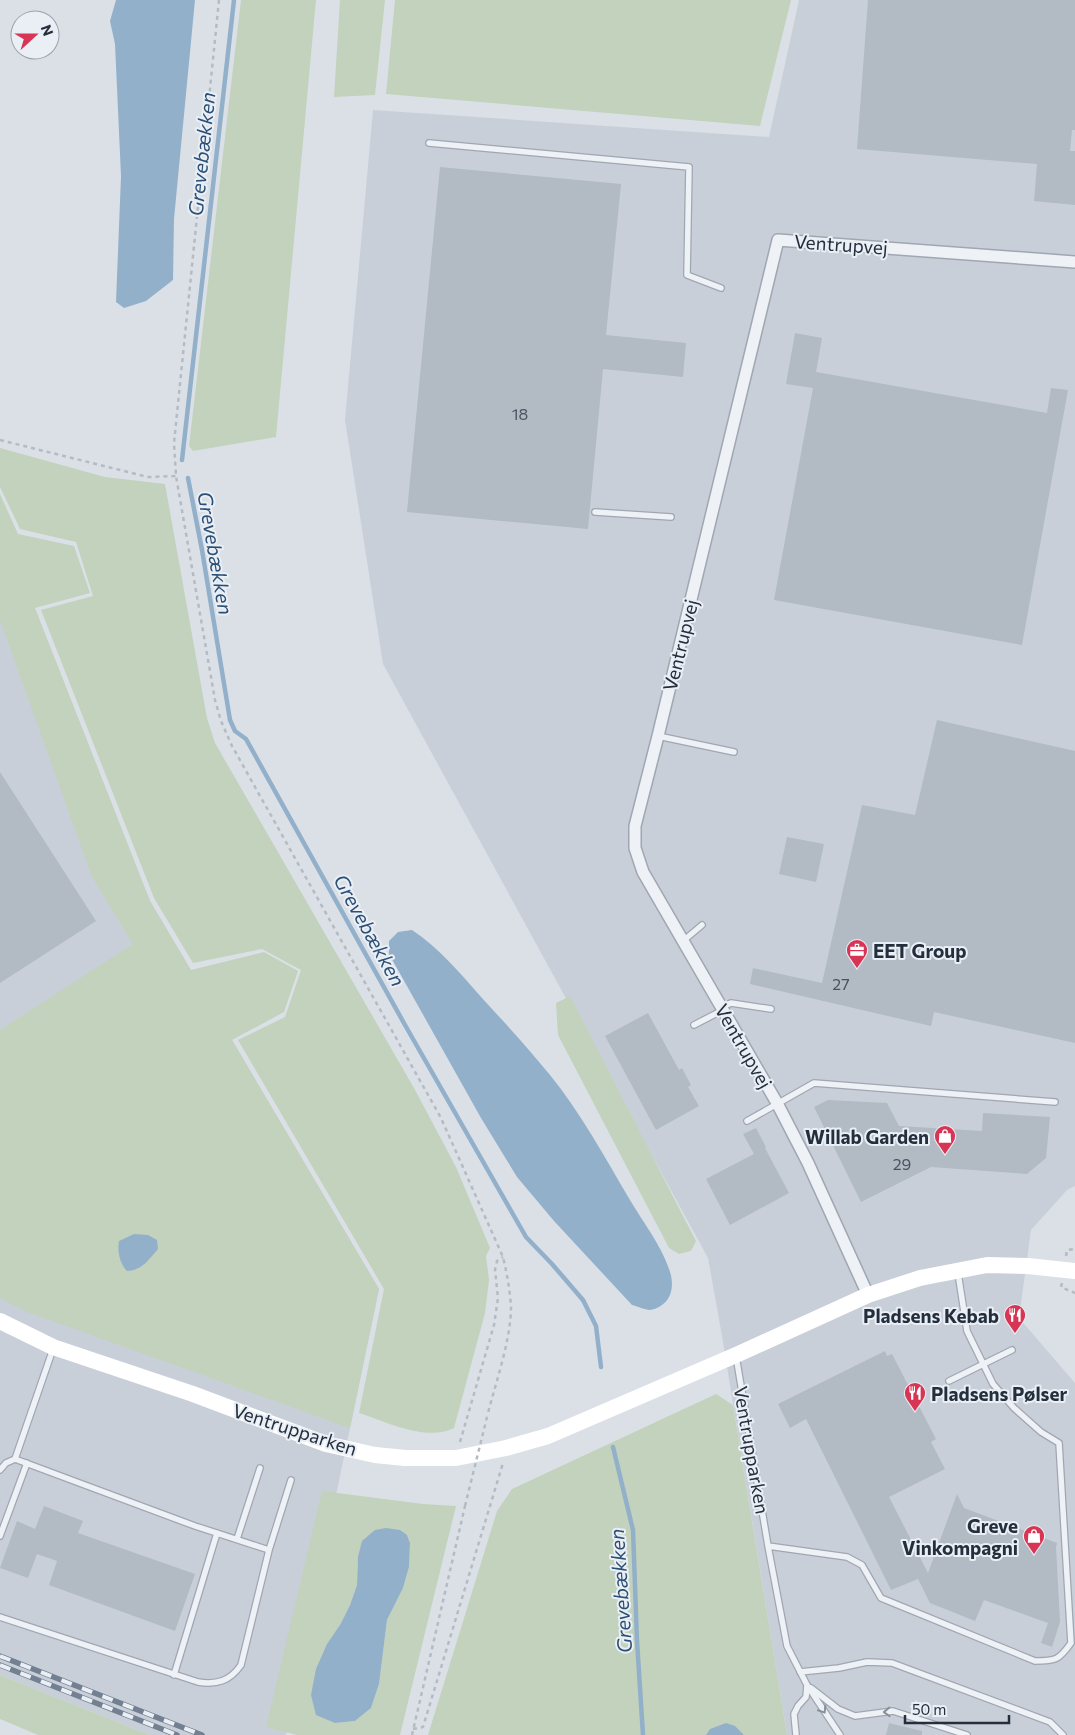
<svg xmlns="http://www.w3.org/2000/svg" width="1075" height="1735" font-family="Commissioner,sans-serif">
	<style>
		.built { fill: #c9cfd9 }
		.green { fill: #c2d2bc; fill-rule: evenodd }
		.water { fill: #93b0ca }
		.lines { fill: none; stroke-linecap: round; stroke-linejoin: round }
		.stream { stroke: #93b0ca; stroke-width: 4.5 }
		.building { fill: #b2bac4 }
		.lane-casing { stroke: #a0a7b1; stroke-width: 8 }
		.street-casing { stroke: #a0a7b1; stroke-width: 14 }
		.path { stroke: #b5bbc2; stroke-width: 2.5; stroke-dasharray: 4 4; stroke-linecap: butt }
		.lane { stroke: #eef1f5; stroke-width: 5.5 }
		.street { stroke: #eef1f5; stroke-width: 11 }
		.secondary { stroke: #fff; stroke-width: 16 }
		.rail-casing { stroke: #738092; stroke-width: 5.5 }
		.rail { stroke: #eaeff5; stroke-width: 4; stroke-dasharray: 11; stroke-linecap: butt }
		.path-bridge { stroke: #b5bbc2; stroke-width: 2.5; stroke-dasharray: 4 4; stroke-linecap: butt }
		.oneway { stroke: #89909a }
		.labels { text-anchor: middle; dominant-baseline: central; stroke-width: 4; stroke-linejoin: round; paint-order: stroke }
		.number-label { font-size: 16px; fill: #485260 }
		.street-label { font-size: 19px; fill: #242f3e; stroke: #eaeff5 }
		.poi-label { font-size: 19px; font-weight: bold; fill: #242f3e; stroke: #eaeff5; text-anchor: end }
		.water-label { font-size: 20px; font-style: italic; fill: #2c4f75; stroke: #eaeff5 }
	</style>
	<rect width="100%" height="100%" fill="#dbe0e7"/>
	<!-- built -->
	<path class="built" d="M799,0H1075V1186L1067,1190L1031,1230L1019,1318L1075,1383V1735H787L722,1336L708,1258L383,664L345,420L373,110L769,137Z
		M0,520L150,901L379,1289L286,1735H150L0,1675Z"/>
	<!-- green -->
	<path class="green" d="M241,0H316L276,437L193,451L189,446Z
		M340,0H385L375,95L334,97Z
		M395,0H791L760,126L386,94Z
		M0,448L105,477L165,484L207,718L215,743L414,1088L456,1167L490,1248L486,1256L489,1280L485,1313L454,1428C426,1442 387,1422 359,1413L384,1289L238,1040L285,1017L301,970L262,949L193,963L154,898L41,610L93,596L76,542L20,529L0,487Z
		M0,494L18,534L74,546L90,593L35,608L150,901L191,970L264,952L298,971L284,1012L232,1040L379,1289L350,1428L27,1312L0,1298V1030L133,944L92,877L0,620Z
		M570,996L696,1241L691,1251L679,1254L669,1248L558,1035L556,1003Z
		M716,1394L733,1405L787,1735H428L497,1511L512,1489Z
		M322,1491L423,1504L456,1506L400,1735H297L266,1727ZM407,1535L410,1543L409,1567L403,1588L387,1620L379,1684L371,1708L355,1721L335,1723L340,1625L350,1605L357,1585L358,1557Z
		M0,1675L150,1735H38L0,1719Z"/>
	<!-- water -->
	<path class="water" d="M116,0H195L174,219L173,280L146,301L124,308L116,302L121,176L115,44L110,21Z
		M412,930C439,948 461,974 482,998C505,1023 529,1049 550,1075C581,1113 605,1158 630,1200C643,1222 661,1245 669,1269C676,1287 671,1306 650,1310C645,1310 637,1306 632,1305L554,1221L517,1177L481,1118L389,954V941L398,932Z
		M134,1234L148,1235L157,1240L158,1249C149,1259 143,1270 127,1271C120,1264 117,1251 119,1241Z
		M386,1528L400,1530L407,1535L410,1543L409,1567L403,1588L387,1620L379,1684L371,1708L355,1721L335,1723L316,1715L311,1695L316,1669L327,1644L340,1625L350,1605L357,1585L358,1557L362,1541L375,1530Z
		M726,1723L735,1726L744,1735H706L710,1729Z"/>
	<g class="lines">
		<!-- stream -->
		<path class="stream" d="M182,460L234,0
			M188,478L202,550L230,720L235,731L246,739L405,1025L526,1237L552,1264L583,1300L596,1326L601,1367
			M613,1447L633,1530L637,1641L643,1735"/>
	</g>
	<!-- building -->
	<path class="building" d="M868,0H1075V130H1072L1070,151H1075V205L1034,201L1037,164L857,149Z
		M440,167L621,184L606,335L686,343L683,377L603,369L588,529L407,512Z
		M795,333L822,338L816,372L1047,413L1051,388L1068,390L1022,645L774,600L813,388L786,384Z
		M937,720L1075,751V1043L934,1012L931,1026L750,984L753,968L822,983L862,805L915,815Z
		M0,772L96,921L0,983Z
		M787,837L824,844L816,882L779,874Z
		M648,1013L679,1070L682,1068L691,1085L688,1087L699,1106L656,1130L605,1036Z
		M828,1100L887,1103L899,1126L982,1131L983,1113L1050,1117L1046,1158L1027,1174L931,1167L861,1202L814,1107Z
		M756,1128L766,1147L765,1148L789,1193L730,1225L706,1179L754,1154L743,1134Z
		M885,1351L887,1356L892,1354L936,1439L931,1442L945,1469L889,1497L928,1573L957,1494L964,1508L1057,1543L1056,1547L1060,1622L1052,1647L1041,1643L1048,1623L984,1600L975,1621L930,1603L918,1579L891,1590L806,1419L790,1428L778,1404Z
		M44,1506L83,1521L78,1533L195,1574L175,1631L49,1585L57,1561L37,1554L28,1578L0,1568L17,1521L35,1529Z
		M889,1723L922,1731V1735H886Z"/>
	<g class="lines">
		<!-- lane casing -->
		<g class="lane-casing">
			<path id="lane" d="M429,143L689,167L687,275L721,288
				M595,512L671,517
				M658,736L734,752
				M683,941L702,925
				M722,1007L731,1003L771,1009
				M694,1025L723,1010
				M747,1121L814,1083L1055,1102
				M53,1349L15,1459L195,1526L269,1550L291,1480
				M736,1356L768,1546L787,1646L807,1685L840,1735
				M949,1381L1012,1350
				M0,1470L6,1463L15,1459
				M0,1536L27,1463
				M237,1539L260,1468
				M768,1546L847,1557L862,1565L881,1598L1035,1661C1056,1661 1059,1660 1071,1643L1059,1443L1041,1432L1014,1408L993,1384L967,1331L958,1273
				M0,1617L198,1682C217,1685 230,1681 241,1665L269,1550
				M800,1672L839,1668L867,1662L892,1663L1050,1722L1063,1735
				M174,1675L217,1533
				M811,1688L838,1709L855,1716L893,1711L967,1735
				M796,1735L794,1714L798,1706L806,1697L807,1685"/>
		</g>
		<!-- street casing -->
		<g class="street-casing">
			<path id="street" d="M868,1295L808,1163L777,1103L643,872L635,848V826L658,736L778,240L1075,262"/>
		</g>
		<!-- path -->
		<path class="path" d="M219,0L174,443L176,476L215,700L221,721L232,746L441,1118L503,1257C507,1274 510,1290 511,1307C511,1339 496,1382 488,1413
			M0,440L148,477L176,476
			M1066,1256L1067,1250L1075,1249
			M1062,1283L1061,1287L1075,1293
			M460,1442L494,1325L498,1298L495,1270L497,1261L503,1257
			M413,1729L423,1727L503,1463
			M412,1735L465,1506"/>
		<!-- lane -->
		<use href="#lane" class="lane"/>
		<!-- street -->
		<use href="#street" class="street"/>
		<!-- secondary -->
		<path class="secondary" d="M0,1321L53,1347L193,1394L326,1444L375,1455L405,1458H456L506,1448L548,1436L736,1355L868,1295L920,1278L987,1265L1028,1266L1075,1271"/>
		<!-- rail casing -->
		<g class="rail-casing">
			<path id="rail" d="M0,1656L202,1735
				M0,1665L177,1735"/>
		</g>
		<!-- rail -->
		<use href="#rail" class="rail"/>
		<!-- path-bridge -->
		<path class="path-bridge" d="M465,1506L488,1413"/>
	</g>
	<!-- one-way arrows -->
	<defs><path id="oneway-chevron" d="M-2-3.5L2.5 0L-2 3.5" fill="none" stroke-width="1.6" stroke-linecap="round" stroke-linejoin="round" transform="scale(1.25)"/></defs>
	<g class="oneway">
		<use href="#oneway-chevron" transform="translate(823 1710) rotate(57)"/>
		<use href="#oneway-chevron" transform="translate(887 1712) rotate(178)"/>
	</g>
	<!-- icons -->
	<defs>
		<g id="office-pin" transform="scale(1.125)"><path d="M0 17L-7.5 6A9.5 9.5 0 1 1 7.5 6Z" fill="#d83454" stroke="#eaeff5"/><path d="M-6-3h4V-5.5h4V-3h4V5H-6ZM-1-4.5V-3h2v-1.5ZM-6 0V1H6V0Z" fill="#fff"/></g>
		<g id="shop-pin" transform="scale(1.125)"><path d="M0 17L-7.5 6A9.5 9.5 0 1 1 7.5 6Z" fill="#d83454" stroke="#eaeff5"/><path d="M-5-2.5h2.3a2.7 3.5 0 0 1 5.4 0H5L5.5 6h-11ZM-1.5-2.5h3a1.5 2.3 0 0 0-3 0Z" fill="#fff"/></g>
		<g id="restaurant-pin" transform="scale(1.125)"><path d="M0 17L-7.5 6A9.5 9.5 0 1 1 7.5 6Z" fill="#d83454" stroke="#eaeff5"/><path d="M-5-6h1v4h1v-4h1v4h1v-4h1v5L-1.5 .5V6h-2V.5L-5-1ZM5-6V6H3V1.5H1.5Q1.5-4 5-6Z" fill="#fff"/></g>
	</defs>
	<g fill-rule="evenodd">
		<use href="#office-pin" x="857" y="950"/>
		<use href="#shop-pin" x="945" y="1136"/>
		<use href="#restaurant-pin" x="1015" y="1315"/>
		<use href="#restaurant-pin" x="915" y="1393"/>
		<use href="#shop-pin" x="1034" y="1536"/>
	</g>
	<g class="labels">
		<!-- number labels -->
		<g class="number-label">
			<text x="520" y="413">18</text>
			<text x="841" y="983">27</text>
			<text x="902" y="1163">29</text>
		</g>
		<!-- street labels -->
		<g class="street-label">
			<text transform="translate(841 244) rotate(4)">Ventrupvej</text>
			<text transform="translate(680 645) rotate(-76)">Ventrupvej</text>
			<text transform="translate(744 1046) rotate(60)">Ventrupvej</text>
			<text transform="translate(295 1429) rotate(18)">Ventrupparken</text>
			<text transform="translate(752 1450) rotate(80)">Ventrupparken</text>
		</g>
		<!-- poi labels -->
		<g class="poi-label">
			<text x="873" y="950" text-anchor="start">EET Group</text>
			<text x="929" y="1136">Willab Garden</text>
			<text x="999" y="1315">Pladsens Kebab</text>
			<text x="931" y="1393" text-anchor="start">Pladsens Pølser</text>
			<text x="1018" y="1525">Greve<tspan x="1018" dy="22">Vinkompagni</tspan></text>
		</g>
		<!-- water labels -->
		<g class="water-label">
			<text transform="translate(201 154) rotate(-84)">Grevebækken</text>
			<text transform="translate(216 553) rotate(80)">Grevebækken</text>
			<text transform="translate(370 930) rotate(61)">Grevebækken</text>
			<text transform="translate(620 1591) rotate(-94)">Grevebækken</text>
		</g>
	</g>
	<!-- north arrow -->
	<g transform="translate(35 35) rotate(69)"><circle r="24" fill="#eaeff5" stroke="#9ba2ac"/>
	<path d="M0-4L9 19L0 12L-9 19Z" fill="#d83454"/>
	<text y="-8" font-size="14" font-weight="bold" text-anchor="middle" fill="#242f3e">N</text>
	</g>
	<!-- scale -->
	<path d="M905 1715v8h104v-8" fill="none" stroke="#242f3e" stroke-width="2.5"/>
	<text x="912" y="1715" font-size="15" fill="#242f3e" stroke="#eaeff5" stroke-width="4" paint-order="stroke">50 m</text>
</svg>
